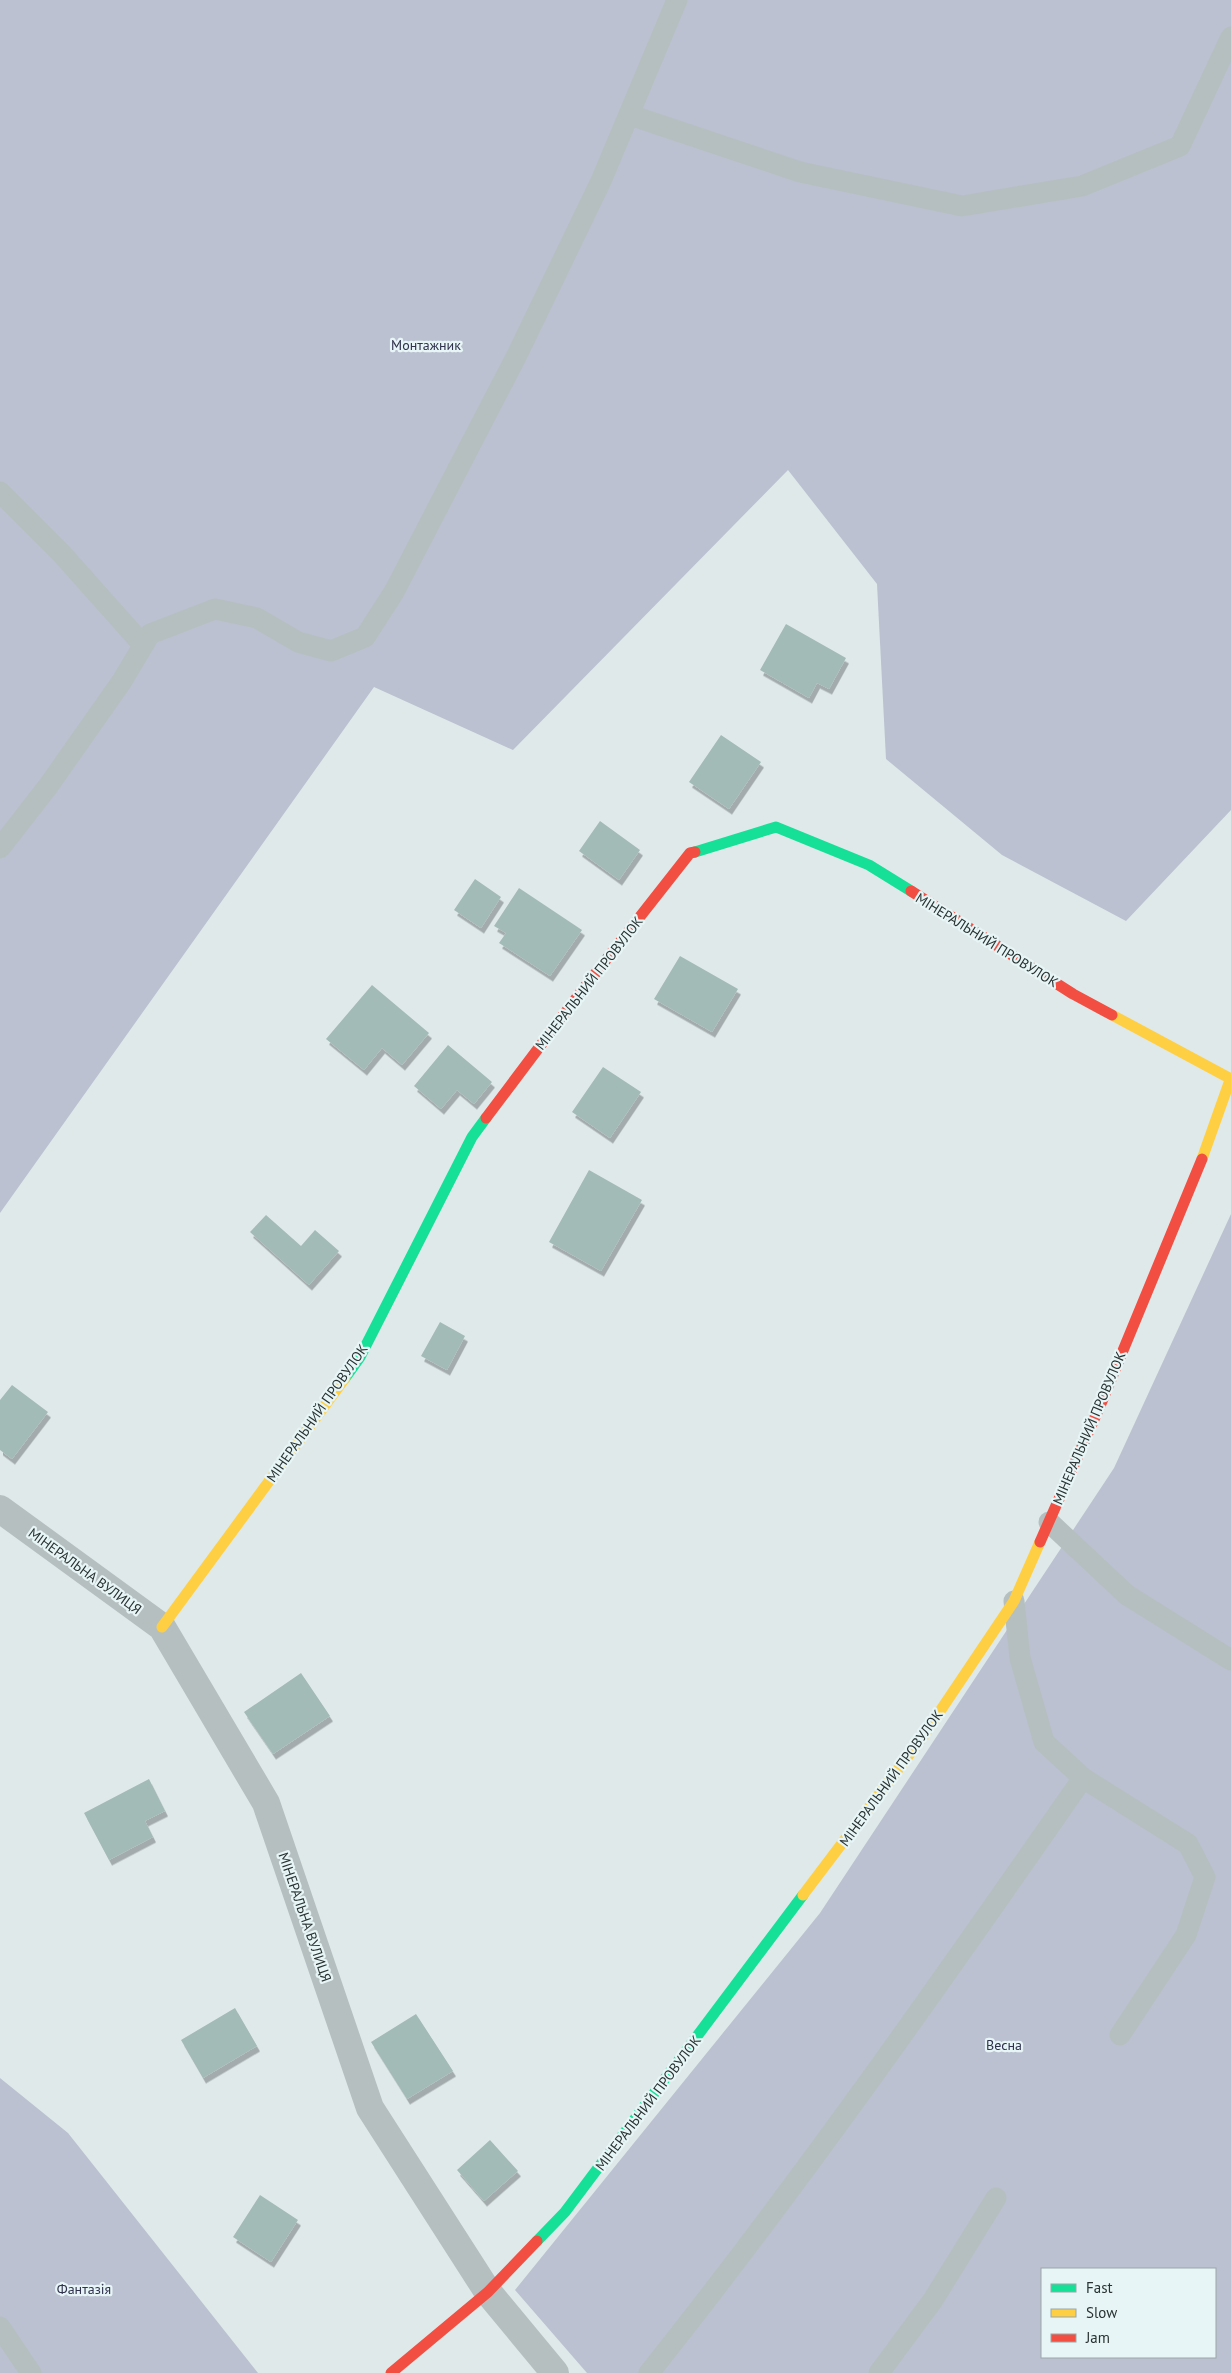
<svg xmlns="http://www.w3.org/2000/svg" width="1231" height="2373" font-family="'PT Sans',sans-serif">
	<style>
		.green { fill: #bbc1d0; fill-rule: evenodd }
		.building { fill: #a3bbb7; filter: url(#shadow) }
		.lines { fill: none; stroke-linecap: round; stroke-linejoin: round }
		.lane { stroke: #b6bfc0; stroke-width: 21 }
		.street { stroke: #b6bfc0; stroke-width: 28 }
		.fast { stroke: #16e098; stroke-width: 11 }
		.slow { stroke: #ffcf43; stroke-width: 11 }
		.jam { stroke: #f24e42; stroke-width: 11 }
		.labels { text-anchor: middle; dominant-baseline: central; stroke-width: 4.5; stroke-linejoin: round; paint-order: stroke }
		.park-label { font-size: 14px; fill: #2f314d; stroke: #e7f5f6 }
		.street-label { font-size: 14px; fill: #283231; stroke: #e7f5f6 }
	</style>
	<defs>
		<filter id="shadow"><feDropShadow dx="3" dy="5.5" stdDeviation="0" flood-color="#0004"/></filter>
	</defs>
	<rect width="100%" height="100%" fill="#dfe9ea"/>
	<!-- green -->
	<path class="green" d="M0,0H1231V810L1126,921L1002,855L886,759L877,584L788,470L513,750L374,687L0,1213Z
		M1231,1214V2373H587L515,2290L820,1913L1114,1468ZM1042,2269H1215V2357H1042Z
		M0,2078L68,2133L258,2373H0Z"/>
	<!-- building -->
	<path class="building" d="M786,624L846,658L829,689L817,683L809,698L760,670Z
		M721,735L761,762L729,809L689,782Z
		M600,821L640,850L619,880L579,851Z
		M475,879L501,897L481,928L454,910Z
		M519,888L582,930L550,976L499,943L506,933L494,926Z
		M680,956L738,989L712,1032L654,999Z
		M372,985L429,1033L402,1065L382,1048L364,1070L326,1039Z
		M448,1045L492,1082L474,1104L457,1090L441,1109L414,1086Z
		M603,1067L641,1092L610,1138L572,1112Z
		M589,1170L642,1200L601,1271L549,1242Z
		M266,1215L301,1246L315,1230L339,1251L309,1285L250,1232Z
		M440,1322L465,1336L447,1370L421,1356Z
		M12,1385L48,1412L12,1459L0,1450V1400Z
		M301,1673L330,1716L273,1754L244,1712Z
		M149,1779L165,1811L145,1821L153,1837L109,1860L84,1813Z
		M235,2008L257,2046L203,2078L181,2040Z
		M416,2014L453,2071L407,2099L371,2042Z
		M490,2140L518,2171L484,2201L457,2170Z
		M260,2195L298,2220L271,2262L233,2237Z"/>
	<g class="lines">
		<!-- lane -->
		<path class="lane" d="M630,115L800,172L962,206L1082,186L1180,146L1231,37
			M0,492L62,554L143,645
			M0,848L49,785L122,681L150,634L215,609L257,618L298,642L331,651L365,637L394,592L517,355L601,181L677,0
			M1049,1522L1127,1595L1231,1660
			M1014,1601L1020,1658L1044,1742L1083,1778L1188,1844L1205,1877L1186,1935L1120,2035
			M0,2327L31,2373
			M649,2373C802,2181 943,1979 1083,1778
			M879,2373L933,2300L996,2198"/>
		<!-- street -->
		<path class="street" d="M0,1509L162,1627L266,1803L370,2108L488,2292L555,2373"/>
		<!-- fast -->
		<path class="fast" d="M695,852L776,827L869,865L911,891
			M345,1378L360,1357L472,1137L486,1118
			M537,2241L565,2212L803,1895"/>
		<!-- slow -->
		<path class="slow" d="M1112,1015L1231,1079
			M1202,1159L1230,1080
			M162,1627L345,1378
			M803,1895L924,1735L1014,1601L1040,1542"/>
		<!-- jam -->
		<path class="jam" d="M911,891L1073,994L1112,1015
			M486,1118L580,993L690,853L695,852
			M1040,1542L1103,1399L1202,1159
			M391,2373L488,2292L537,2241"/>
	</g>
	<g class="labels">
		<!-- park labels -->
		<g class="park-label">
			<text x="426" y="345">Монтажник</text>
			<text x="1004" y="2045">Весна</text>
			<text x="84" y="2289">Фантазія</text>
		</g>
		<!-- street labels -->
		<g class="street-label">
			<text transform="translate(987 940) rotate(32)">МІНЕРАЛЬНИЙ ПРОВУЛОК</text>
			<text transform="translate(589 983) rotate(-52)">МІНЕРАЛЬНИЙ ПРОВУЛОК</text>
			<text transform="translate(317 1413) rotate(-55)">МІНЕРАЛЬНИЙ ПРОВУЛОК</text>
			<text transform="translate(1089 1428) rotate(-67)">МІНЕРАЛЬНИЙ ПРОВУЛОК</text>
			<text transform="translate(85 1571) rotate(36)">МІНЕРАЛЬНА ВУЛИЦЯ</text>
			<text transform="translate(891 1778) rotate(-54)">МІНЕРАЛЬНИЙ ПРОВУЛОК</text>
			<text transform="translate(305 1917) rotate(71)">МІНЕРАЛЬНА ВУЛИЦЯ</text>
			<text transform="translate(648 2103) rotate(-53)">МІНЕРАЛЬНИЙ ПРОВУЛОК</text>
		</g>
	</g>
	<!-- legend -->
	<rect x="1041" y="2268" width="175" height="90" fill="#e7f5f6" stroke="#9ba7a7"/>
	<rect x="1051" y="2284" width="25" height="8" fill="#16e098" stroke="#9ba7a7"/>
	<text x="1086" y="2293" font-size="15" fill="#283231">Fast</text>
	<rect x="1051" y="2309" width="25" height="8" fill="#ffcf43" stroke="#9ba7a7"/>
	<text x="1086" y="2318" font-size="15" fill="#283231">Slow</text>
	<rect x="1051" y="2334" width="25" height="8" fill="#f24e42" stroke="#9ba7a7"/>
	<text x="1086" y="2343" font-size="15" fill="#283231">Jam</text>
</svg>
